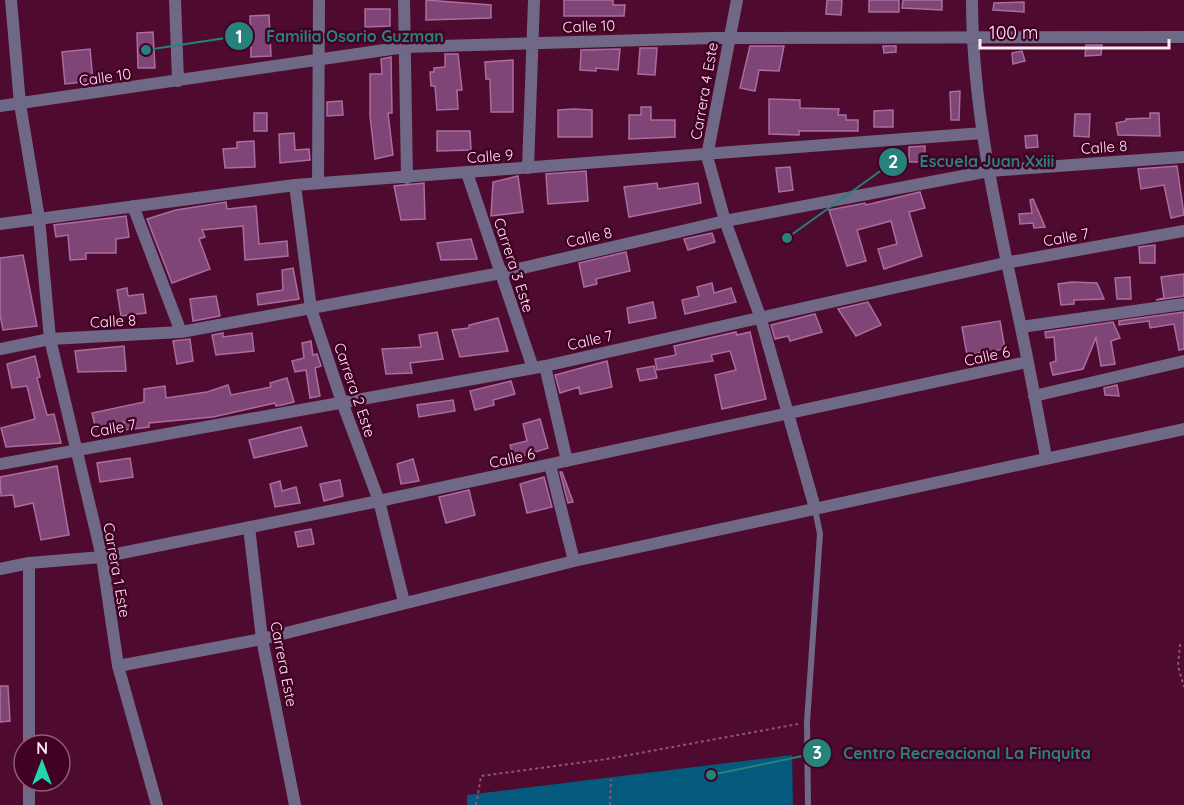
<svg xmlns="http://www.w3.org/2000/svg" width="1184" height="805" font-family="Quicksand,sans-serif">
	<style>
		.water { fill: #045a7c }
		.building { fill: #7f4576; stroke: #aa6da0; stroke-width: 1.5 }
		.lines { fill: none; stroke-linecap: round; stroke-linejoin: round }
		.path { stroke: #895771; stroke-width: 2; stroke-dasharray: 3 3; stroke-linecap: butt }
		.service { stroke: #6f6987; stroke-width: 6 }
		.minor { stroke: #6f6987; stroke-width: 12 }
		.labels { text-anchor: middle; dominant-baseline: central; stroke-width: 5; stroke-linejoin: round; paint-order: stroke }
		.street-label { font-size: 15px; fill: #fbeaf0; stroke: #420025 }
		.leader { fill: none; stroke: #27827b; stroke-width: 2 }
		.callout-dot { fill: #27827b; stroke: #420025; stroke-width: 2 }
		.mark-label { font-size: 18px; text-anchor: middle; font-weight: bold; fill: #fff }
		.callout-label { font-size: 16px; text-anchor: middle; font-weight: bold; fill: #27827b; stroke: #420025; stroke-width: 5; stroke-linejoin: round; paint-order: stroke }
	</style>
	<rect width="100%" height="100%" fill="#4e0b2f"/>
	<!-- water -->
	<path class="water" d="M792,755L793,805H467V795Z"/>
	<!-- building -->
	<path class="building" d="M426,0L491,5V18L426,20Z
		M564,0H613V5H625L624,16H564Z
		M827,0H842L841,15L826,14Z
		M869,0H899V12H869Z
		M903,0H942V10L902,8Z
		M1024,2V12L993,10L994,3Z
		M365,9H390V26L365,27Z
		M269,15L271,56L251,57L250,16Z
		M153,32L155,68H138L137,33Z
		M1086,45H1102L1101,55L1085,56Z
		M750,46H784L779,71L759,70L755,91L740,88Z
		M883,46H896V52L884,53Z
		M640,48H657L655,75L638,74Z
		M90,49L93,81L65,84L62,52Z
		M620,49L618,70L596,68V71L580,70L581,50Z
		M1022,51L1025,61L1013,64L1012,53Z
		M445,54H458L462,90H457L458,109L437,110L435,86H431L430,72H434V68L445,67Z
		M391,57L392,113H388L393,155L375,159L370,116V74H382L381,59Z
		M513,60V112H491L490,79H486L485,62Z
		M960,91L959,120H951L950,92Z
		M769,99L800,100V108L839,109L838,115H846V120H858V131H799V135L769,134Z
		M342,101L343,115L327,116V102Z
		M641,107H651V120H675V137L629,139V115H641Z
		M574,109L592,110V137H558V110Z
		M893,110V127H874V111Z
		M254,113H267V131H254Z
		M1150,113H1159L1160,136L1118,135L1116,123L1126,121V119L1150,118Z
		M1075,114H1090L1089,137L1074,136Z
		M437,131H470L471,150L437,151Z
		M294,133L295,150L309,149L310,160L280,163L279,134Z
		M1037,135L1038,147L1026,148L1025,136Z
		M254,141L255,167L225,168L223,149L237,148V142Z
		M925,146V162H909V147Z
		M1177,166L1184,215L1171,218L1164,185L1141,189L1138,169Z
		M790,167L793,190L779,192L776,168Z
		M586,171L588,201L548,204L546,174Z
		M518,176L523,212L491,216L493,182Z
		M424,183L425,219L401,220L394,186Z
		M657,183L658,189L698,183L701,203L629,217L624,187Z
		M920,192L925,208L909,212L922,256L884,269L878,249L897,244L891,221L857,230L866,261L847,266L829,210L865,203L866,205Z
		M1033,199L1043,222L1045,227L1034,228L1033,223L1020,224L1019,214L1032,213L1030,200Z
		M226,202L227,209L256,206L259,244L287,241L288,256L245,260L243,226L202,230L205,237L199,239L210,269L172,283L147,219L176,210Z
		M126,216L129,237L116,239V253H86V259L70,260L68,235L56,237L54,225Z
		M712,233L715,242L688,250L684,239Z
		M471,239L477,259L441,260L437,243Z
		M1155,245V263H1140L1139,247Z
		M626,252L630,271L596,279L597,284L584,287L579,263Z
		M23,255L37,326L3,330L0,315V258Z
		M293,268L299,299L258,305L257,294L283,290L282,270Z
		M1184,274V296L1156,300L1164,298L1161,277Z
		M1130,277L1131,299H1117L1115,278Z
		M1072,282L1097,283L1104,299L1074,300V304L1061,305L1058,284Z
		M712,283L714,293L731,288L736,302L685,314L682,300L699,296L697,287Z
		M127,288L128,296L143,294L146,313L121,316L117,290Z
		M216,296L220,316L193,321L190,299Z
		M653,302L656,318L629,323L627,308Z
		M868,302L881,325L856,336L838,309Z
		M1184,312V349L1179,350L1174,324L1150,328L1149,321L1119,325V321Z
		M815,314L822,332L790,341L788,336L775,339L771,325Z
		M498,318L508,351L460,357L452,330L469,328V325Z
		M1000,321L1005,349L967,355L962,327Z
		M1113,322L1120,338L1111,341L1115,364L1101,366L1096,338L1083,369L1053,375L1050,363L1056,361L1054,337L1046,338L1045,332Z
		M437,332L443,359L410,363L412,373L386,374L382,349L421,347L419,335Z
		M736,332L737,335L750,332L766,399L722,409L715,375L736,370L730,351L711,355L713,361L657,370L655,359L676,355L674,346Z
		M223,333V337L252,333L254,351L216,355L212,335Z
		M190,339L193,361L177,364L173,341Z
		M311,341L313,355L317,354L321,366L315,368L320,396L310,398L306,370L295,372L292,361L304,358L302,343Z
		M124,346L126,371L78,372L75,351Z
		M35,356L40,377L37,378L47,415L54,414L61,443L6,447L1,428L35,419L27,386L12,388L7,364Z
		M607,361L612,387L580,394L579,387L560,393L555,375Z
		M654,366L657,378L640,381L637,369Z
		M287,378L294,402L282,405L276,406L275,403L213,417L149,423V427L125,430L124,422L96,429L92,413L144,402V389L165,386L166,398L207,392L228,385L231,395L271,387L270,383Z
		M511,381L515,394L493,400L494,405L475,410L470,391Z
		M1117,385L1119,396L1105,395L1104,388Z
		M453,400L455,411L419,417L417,405Z
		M540,419L548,448L514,459L510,445L527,441L523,424Z
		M301,427L307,446L254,458L249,440Z
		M130,458L133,477L100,482L97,463Z
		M413,459L419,481L401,484L397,464Z
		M57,466L69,535L41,540L33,503L15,507L13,495L1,496L0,477Z
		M560,472H562L573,502L568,503Z
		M544,477L552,507L527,513L520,484Z
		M340,480L343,496L324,501L320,484Z
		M280,481L282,491L296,487L300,503L275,507L270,484Z
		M469,490L475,515L446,523L439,497Z
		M311,529L314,544L298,547L295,532Z
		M0,686H8L10,721L0,722Z"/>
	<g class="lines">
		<!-- path -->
		<path class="path" d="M1180,644L1178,666L1184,687
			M476,805L481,776L607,759L798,724
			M610,805L611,779"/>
		<!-- service -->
		<path class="service" d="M808,805L807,722L820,534L815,509"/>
		<!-- minor -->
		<path class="minor" d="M11,0L20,104L39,218L50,339L102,557L118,666L157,805
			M175,0L178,81
			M404,0L407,178
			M737,0L707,156L725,221L760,316L815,508
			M972,0C972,111 998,220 1021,328C1030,371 1038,414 1046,457
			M0,106L405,47L713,38L1184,37
			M528,168L534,0
			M467,173L533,368
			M318,183L319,0
			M295,185L311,309L342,402L379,501L404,602
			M133,206L181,332
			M0,224L295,185L983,133
			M1021,327L1184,304
			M0,349L50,339L181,332L501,273L725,221L989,171L1184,157
			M545,366L567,461
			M1034,396L1184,361
			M0,464L545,366L1005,263L1184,231
			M550,465L574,561
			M249,527L262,639L295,805
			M0,569L29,563L102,557L379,501L1027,362
			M118,666L262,639L574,561L1184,429
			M29,745V563
			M29,805V781"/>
	</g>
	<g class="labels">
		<!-- street labels -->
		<g class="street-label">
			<text transform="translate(589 26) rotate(-2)">Calle 10</text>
			<text transform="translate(105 77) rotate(-8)">Calle 10</text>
			<text transform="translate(704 91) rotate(-80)">Carrera 4 Este</text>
			<text transform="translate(1104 147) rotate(-4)">Calle 8</text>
			<text transform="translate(490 156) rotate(-4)">Calle 9</text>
			<text transform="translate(589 237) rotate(-13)">Calle 8</text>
			<text transform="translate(1066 237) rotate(-10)">Calle 7</text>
			<text transform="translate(514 265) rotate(72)">Carrera 3 Este</text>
			<text transform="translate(113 321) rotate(-3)">Calle 8</text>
			<text transform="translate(590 340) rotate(-13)">Calle 7</text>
			<text transform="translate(987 356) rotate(-12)">Calle 6</text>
			<text transform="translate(355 390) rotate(71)">Carrera 2 Este</text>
			<text transform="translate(113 428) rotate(-10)">Calle 7</text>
			<text transform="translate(512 458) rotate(-12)">Calle 6</text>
			<text transform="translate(117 570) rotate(80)">Carrera 1 Este</text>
			<text transform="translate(284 664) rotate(79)">Carrera Este</text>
		</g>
	</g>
	<!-- callouts -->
	<path class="leader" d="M146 50L239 36M787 238L893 162M711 775L817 753"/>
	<g class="callout-dot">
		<circle cx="146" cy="50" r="6"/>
		<circle cx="787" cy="238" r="6"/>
		<circle cx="711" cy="775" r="6"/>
		<circle cx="239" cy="36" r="15"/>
		<circle cx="893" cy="162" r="15"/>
		<circle cx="817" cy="753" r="15"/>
	</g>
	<g class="mark-label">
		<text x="239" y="43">1</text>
		<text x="893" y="168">2</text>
		<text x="817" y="759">3</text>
	</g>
	<g class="callout-label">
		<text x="355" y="42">Familia Osorio Guzman</text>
		<text x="987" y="167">Escuela Juan Xxiii</text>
		<text x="967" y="759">Centro Recreacional La Finquita</text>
	</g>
	<!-- north arrow -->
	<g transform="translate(42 763)"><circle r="28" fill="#420025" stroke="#8c5e76" stroke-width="1.5"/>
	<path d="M0-4.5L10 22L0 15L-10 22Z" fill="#22d5af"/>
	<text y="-9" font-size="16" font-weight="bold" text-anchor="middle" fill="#fbeaf0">N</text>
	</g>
	<!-- scale -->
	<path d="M980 39v9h189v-9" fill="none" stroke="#fbeaf0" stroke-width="3"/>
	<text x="989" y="39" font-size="18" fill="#fbeaf0" stroke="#420025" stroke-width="4.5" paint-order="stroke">100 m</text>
</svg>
